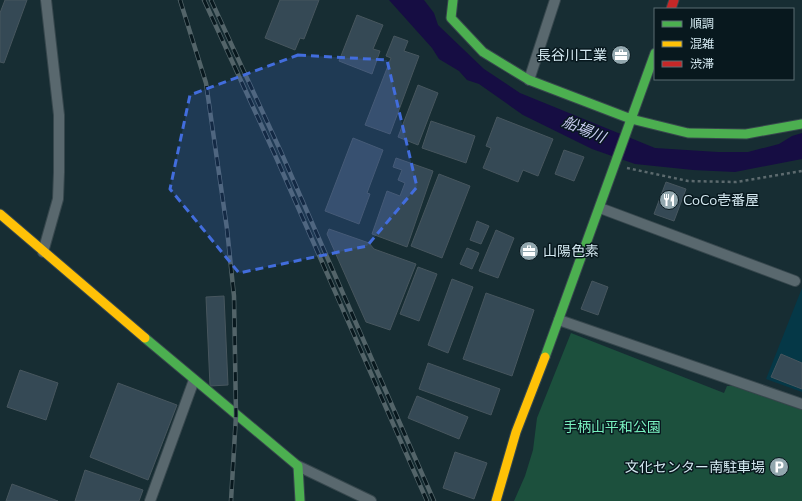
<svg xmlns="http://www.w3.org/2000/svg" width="802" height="501" font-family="Mulish,'Noto Sans JP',sans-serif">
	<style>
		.built { fill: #053847 }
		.green { fill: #1c503d }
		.water { fill: #160d43 }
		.building { fill: #354955; stroke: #47565e }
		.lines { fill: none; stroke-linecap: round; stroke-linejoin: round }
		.street-casing { stroke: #37474d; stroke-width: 12 }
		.fast-casing { stroke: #37474d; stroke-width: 11 }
		.slow-casing { stroke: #37474d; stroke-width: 11 }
		.jam-casing { stroke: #37474d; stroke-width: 11 }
		.path { stroke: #5c6a6e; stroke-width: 2.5; stroke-dasharray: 3 3; stroke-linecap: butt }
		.street { stroke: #59686e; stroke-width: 10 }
		.fast { stroke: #4caf50; stroke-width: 9 }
		.slow { stroke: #ffc107; stroke-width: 9 }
		.jam { stroke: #c62828; stroke-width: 9 }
		.rail-casing { stroke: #536469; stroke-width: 4.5 }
		.rail { stroke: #08181e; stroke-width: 3; stroke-dasharray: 9; stroke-linecap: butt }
		.marked { fill: #426ddd; fill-opacity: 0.2; stroke: #426ddd; stroke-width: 3; stroke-dasharray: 8 5; stroke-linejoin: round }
		.labels { text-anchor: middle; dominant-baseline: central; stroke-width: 3; stroke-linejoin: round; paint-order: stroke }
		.poi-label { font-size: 14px; fill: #d4e9f1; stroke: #08181e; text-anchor: end }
		.park-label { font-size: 14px; fill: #7af2c0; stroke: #08181e }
		.water-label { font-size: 15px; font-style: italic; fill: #c8cbf0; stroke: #08181e }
	</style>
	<rect width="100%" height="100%" fill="#172d33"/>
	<!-- built -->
	<path class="built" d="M802,288V392L766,379Z"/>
	<!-- green -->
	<path class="green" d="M571,333L724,393L727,386H733L802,410V501H514L525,476L533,450L537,418Z"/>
	<!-- water -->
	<path class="water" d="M389,0H424L434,13L438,25L484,69L520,93L655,148L718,152H748L779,144L792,136L802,133V159L735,172L693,170L635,164L592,149L523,115L479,84L467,80L459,71L439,59L432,48Z"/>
	<!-- building -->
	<path class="building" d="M5,0H27L4,63L0,62V13Z
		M280,0H319L304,39L300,38L295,50L265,38Z
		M357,15L383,25L373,49L380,51L372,74L339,61Z
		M394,36L408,41L404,51L419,56L390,134L365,125L391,58L386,56Z
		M418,85L438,93L418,145L398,137Z
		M497,117L553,139L538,176L523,170L518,182L483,168L491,148L486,146Z
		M431,121L475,136L466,163L422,148Z
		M353,138L383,150L367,193L370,194L359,224L325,211Z
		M564,150L584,157L574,181L555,174Z
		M396,158L433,171L407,247L372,234L387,191L400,196L405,183L398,180L402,170L393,167Z
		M439,174L470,186L442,258L411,246Z
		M666,182L686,189L674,221L654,214Z
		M477,221L489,226L481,244L470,240Z
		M329,229L369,243L374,249L416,264L390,330L366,322L327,234Z
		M496,230L514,238L498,278L479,271Z
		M467,248L479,253L472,269L460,264Z
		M418,267L437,274L419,321L400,314Z
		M452,279L473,287L448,353L428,345Z
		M592,281L608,287L598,315L581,309Z
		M486,293L534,310L512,376L463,359Z
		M224,296L228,385L210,386L206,297Z
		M781,354L802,363V389L771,377Z
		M428,363L500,389L491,415L419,389Z
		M20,370L58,383L46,420L7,407Z
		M118,383L177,405L148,480L90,457Z
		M417,396L468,417L459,439L408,418Z
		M455,452L487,463L474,499L443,488Z
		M85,470L143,490L139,501H75Z
		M12,484L58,501H6Z"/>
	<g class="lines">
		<!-- street casing -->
		<g class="street-casing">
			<path id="street" d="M529,80L555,0
				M600,208L795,281
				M43,252L58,199L59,172V115L46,0
				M559,320L802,404
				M298,466L371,501
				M150,501L194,380"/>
		</g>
		<!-- fast casing -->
		<g class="fast-casing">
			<path id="fast" d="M453,0L451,18L483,52L529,80L631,119L688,133L746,134L802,124
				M145,338L298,466L300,501
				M545,357L655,53"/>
		</g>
		<!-- slow casing -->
		<g class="slow-casing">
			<path id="slow" d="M0,214L145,338
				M496,501L516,432L545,357"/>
		</g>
		<!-- jam casing -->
		<g class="jam-casing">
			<path id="jam" d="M671,9L674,0"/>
		</g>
		<!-- path -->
		<path class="path" d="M627,168L688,181L736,182L802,171"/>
		<!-- street -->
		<use href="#street" class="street"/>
		<!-- fast -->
		<use href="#fast" class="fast"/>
		<!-- slow -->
		<use href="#slow" class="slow"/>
		<!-- jam -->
		<use href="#jam" class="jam"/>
		<!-- rail casing -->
		<g class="rail-casing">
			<path id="rail" d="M180,0L206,83L227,229L234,296L236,415L231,501
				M204,0L275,155L427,501
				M211,0L281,152L434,501"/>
		</g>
		<!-- rail -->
		<use href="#rail" class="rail"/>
	</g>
	<!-- marked area -->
	<path class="marked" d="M298,55L387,60L417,187L367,246L239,273L170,189L190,95Z"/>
	<!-- icons -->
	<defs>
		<g id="office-disc" transform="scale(1)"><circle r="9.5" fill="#92a7ae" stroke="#08181e"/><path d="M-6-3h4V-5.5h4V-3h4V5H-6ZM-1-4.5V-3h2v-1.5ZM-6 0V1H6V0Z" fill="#fff"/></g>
		<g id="restaurant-disc" transform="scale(1)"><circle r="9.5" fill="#92a7ae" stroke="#08181e"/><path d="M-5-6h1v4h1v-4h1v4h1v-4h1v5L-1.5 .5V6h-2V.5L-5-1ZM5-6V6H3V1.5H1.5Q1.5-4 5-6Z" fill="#fff"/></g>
		<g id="parking-disc" transform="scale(1)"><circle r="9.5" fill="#92a7ae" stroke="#08181e"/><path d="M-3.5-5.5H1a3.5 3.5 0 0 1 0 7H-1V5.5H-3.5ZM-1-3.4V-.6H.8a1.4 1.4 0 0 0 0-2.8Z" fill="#fff"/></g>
	</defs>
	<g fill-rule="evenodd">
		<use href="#office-disc" x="621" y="55"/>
		<use href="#restaurant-disc" x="669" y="200"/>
		<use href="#office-disc" x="529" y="251"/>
		<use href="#parking-disc" x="779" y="467"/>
	</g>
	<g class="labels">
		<!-- poi labels -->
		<g class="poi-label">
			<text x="607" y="55">長谷川工業</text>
			<text x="683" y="200" text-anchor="start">CoCo壱番屋</text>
			<text x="543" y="251" text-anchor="start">山陽色素</text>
			<text x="765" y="467">文化センター南駐車場</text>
		</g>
		<!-- park labels -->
		<g class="park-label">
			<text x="612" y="427">手柄山平和公園</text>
		</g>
		<!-- water labels -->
		<g class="water-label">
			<text transform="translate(584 129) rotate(23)">船場川</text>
		</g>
	</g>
	<!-- legend -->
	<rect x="654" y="8" width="140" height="72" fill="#08181e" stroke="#5a6c72"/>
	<rect x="662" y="21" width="20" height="6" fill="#4caf50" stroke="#5a6c72"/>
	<text x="690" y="28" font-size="12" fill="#d4e9f1">順調</text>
	<rect x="662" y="41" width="20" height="6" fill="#ffc107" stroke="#5a6c72"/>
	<text x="690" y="48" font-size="12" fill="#d4e9f1">混雑</text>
	<rect x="662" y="61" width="20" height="6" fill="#c62828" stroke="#5a6c72"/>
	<text x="690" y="68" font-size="12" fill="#d4e9f1">渋滞</text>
</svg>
